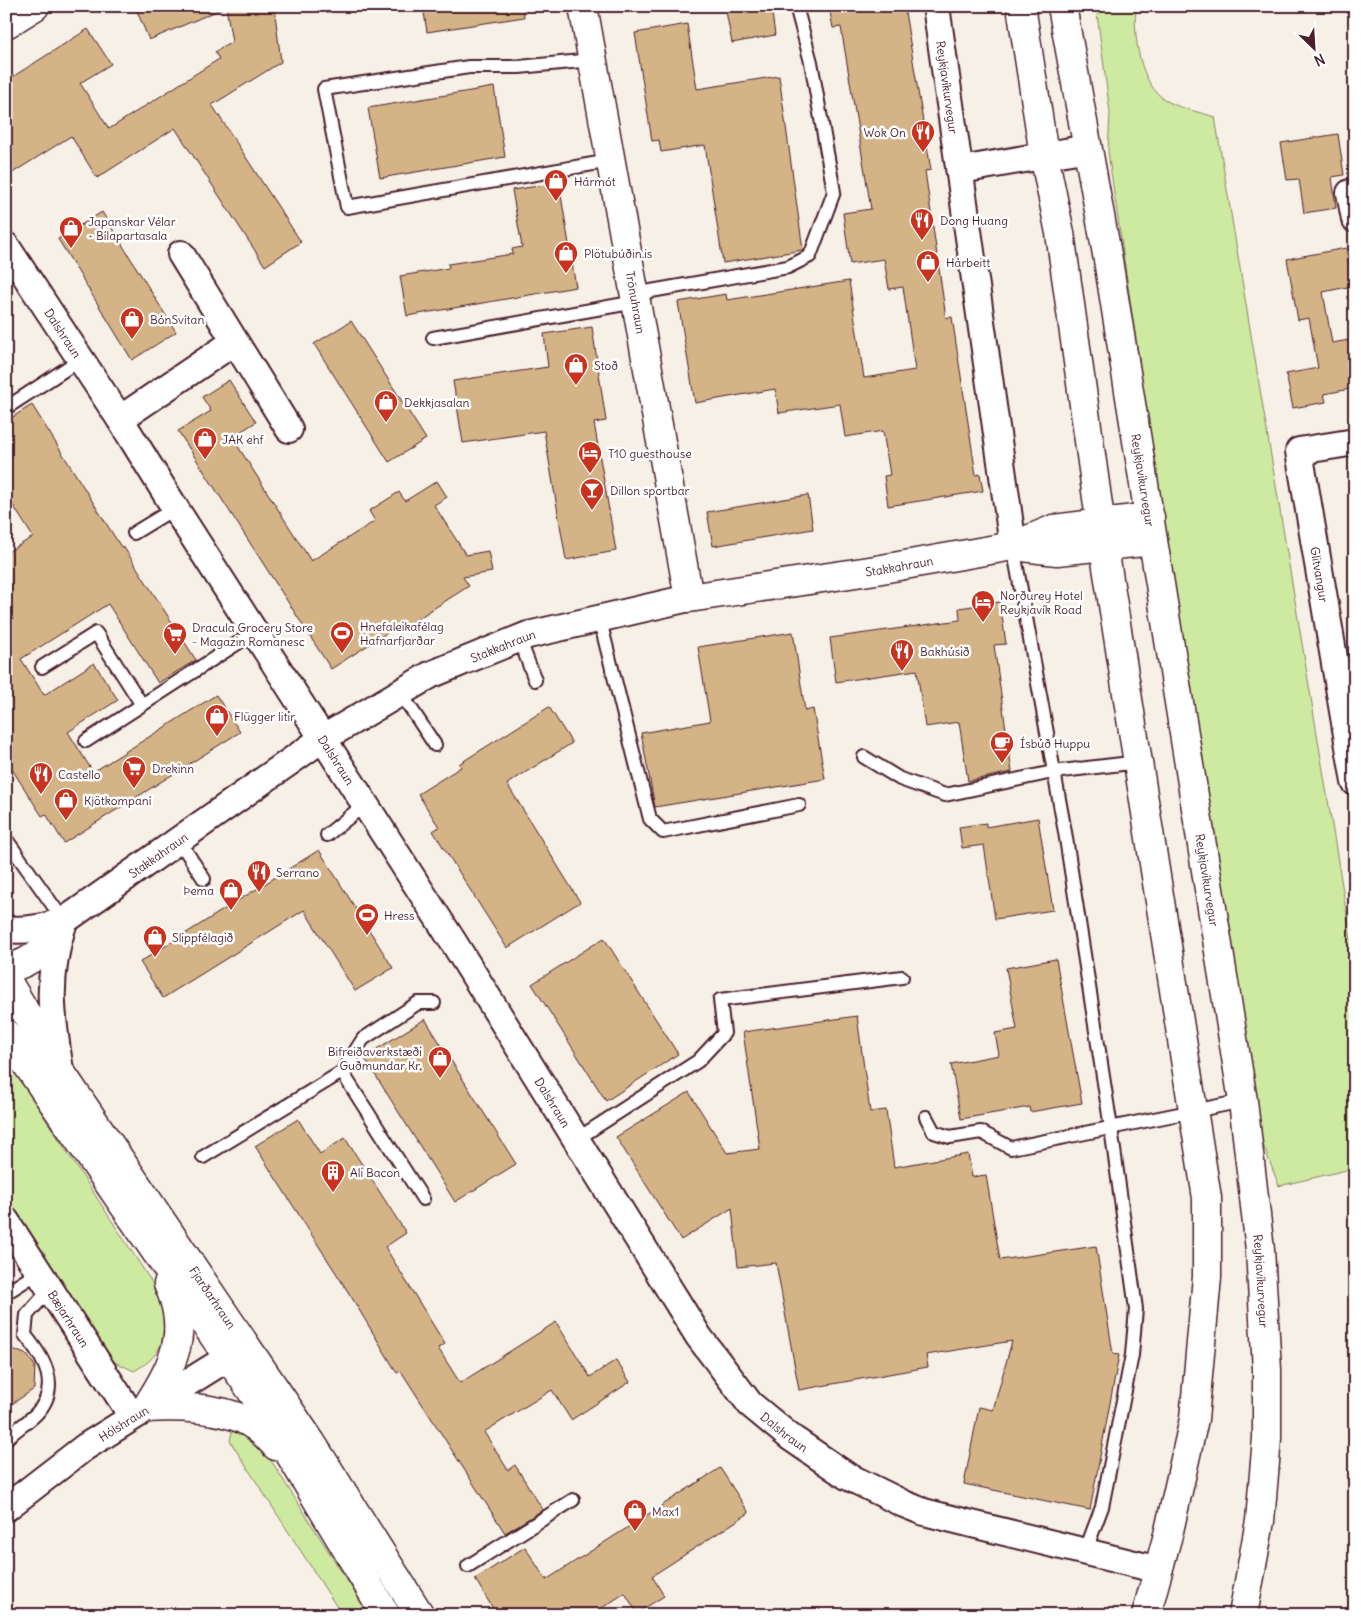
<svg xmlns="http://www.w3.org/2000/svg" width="1361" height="1621" font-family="Delius,sans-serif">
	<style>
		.green { fill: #cee9a0; stroke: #8c8466 }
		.building { fill: #d4b387; stroke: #4a1f2b }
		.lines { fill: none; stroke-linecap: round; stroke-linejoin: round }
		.lane-casing { stroke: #4a1f2b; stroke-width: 16 }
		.street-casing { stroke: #4a1f2b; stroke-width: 30 }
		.secondary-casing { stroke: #4a1f2b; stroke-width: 31 }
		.primary-casing { stroke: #4a1f2b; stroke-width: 31 }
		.lane { stroke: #fff; stroke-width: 12 }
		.street { stroke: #fff; stroke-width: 26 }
		.secondary { stroke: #fff; stroke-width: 28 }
		.primary { stroke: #fff; stroke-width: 28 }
		.labels { text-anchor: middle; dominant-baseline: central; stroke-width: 5; stroke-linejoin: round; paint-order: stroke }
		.street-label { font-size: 12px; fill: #4a1f2b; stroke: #fff }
		.poi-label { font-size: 12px; fill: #4a1f2b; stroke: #fff; text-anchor: start }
	</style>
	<rect width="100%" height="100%" fill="#f6f0e7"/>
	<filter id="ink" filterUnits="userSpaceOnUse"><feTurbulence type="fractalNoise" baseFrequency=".02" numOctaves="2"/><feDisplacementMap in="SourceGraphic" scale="10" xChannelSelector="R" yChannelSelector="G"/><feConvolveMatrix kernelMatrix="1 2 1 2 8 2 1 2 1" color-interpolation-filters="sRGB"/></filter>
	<g filter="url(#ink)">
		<!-- green -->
		<path class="green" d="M1096,6H1136C1133,34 1139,85 1167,101C1181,109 1200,112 1215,117L1355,964V1168L1279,1186L1259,1134L1202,783L1108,152L1110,113Z
			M6,1058L164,1301C164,1336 167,1353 134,1371L108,1359L6,1198Z
			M233,1427L258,1440L369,1615H342L230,1441Z"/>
		<!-- building -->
		<path class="building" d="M135,6H274L281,62L212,105L301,242L265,266L175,128L97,178L71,136L6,177V81L88,29L111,64L80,83L109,129L219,59L215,52L232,42L226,7L149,40Z
			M423,6H523L524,17L427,32Z
			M725,6H771L775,35L732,43Z
			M829,6H904L931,170L925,171L946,318L952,317L976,475L980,474L983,491L888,506L884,476L890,475L883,431L845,437L840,404L779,413L775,389L695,403L678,302L726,294L727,300L849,281L864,378L915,370L903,287L889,289L884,259L850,264L843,213L871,209L841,27L833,28Z
			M687,24L697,89L779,76L803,250L723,263L705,145L661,152L659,140L652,141L635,33Z
			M494,87L505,157L380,178L368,108Z
			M1338,134L1344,175L1332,177L1336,208L1304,213L1299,179L1287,180L1281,143Z
			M559,183L576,287L407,316L400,276L449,268L448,264L513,254L512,249L522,247L512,190Z
			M102,212L176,332L132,360L58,239Z
			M1346,248L1352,286L1323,292L1332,343L1355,339V388L1324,394L1326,402L1293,408L1286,374L1318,368L1309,318L1298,320L1287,259Z
			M351,321L426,439L389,462L314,344Z
			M592,327L606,421L594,423L616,551L566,560L544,431L463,443L453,381L548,367L544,334Z
			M229,380L256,422L232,437L311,561L375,521L369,511L399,492L405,501L437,481L447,497L434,505L466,555L488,551L492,572L463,577L469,586L403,628L401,624L331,669L178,431L211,411L202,397Z
			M32,405L121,547L123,546L196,660L158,683L108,604L21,659L44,695L94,663L118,700L68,732L93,772L216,695L240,732L64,843L46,814L42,816L6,760V553L33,537L6,494V421Z
			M808,495L813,529L713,546L707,512Z
			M1000,602L1006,644L994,645L1012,772L968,781L959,722L925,727L917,670L836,682L830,638L960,620L959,608Z
			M793,632L805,711L813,709L825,779L655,807L641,733L710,721L698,647Z
			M549,707L572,743L507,784L580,902L507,948L433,831L439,827L418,794L461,767L459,764Z
			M1038,818L1053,910L995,919L984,845L962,848L959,827L986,823V827Z
			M319,850L393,968L355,991L304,910L163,998L140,962Z
			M604,938L678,1054L606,1101L532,984Z
			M1056,959L1082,1103L1030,1112L1029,1107L961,1119L951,1064L999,1055L995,1033L1017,1029L1006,968Z
			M857,1016L870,1112L886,1110L894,1167L968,1154L972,1177L986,1175L1000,1260L1096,1246L1113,1354L1119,1355L1090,1510L964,1484L979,1407L993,1410L1012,1341L926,1355L928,1367L799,1390L776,1263L738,1267L732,1208L681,1240L616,1137L689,1092L727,1153L760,1149L743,1032Z
			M425,1019L516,1164L455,1202L364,1057Z
			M298,1119L320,1154L345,1138L406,1233L385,1247L445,1344L438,1348L460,1383L556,1322L590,1377L616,1360L630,1382L571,1420L552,1390L484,1432L508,1470L515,1465L543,1510L505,1533L401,1371L397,1373L352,1298L255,1146Z
			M6,1346L27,1355L35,1366L34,1389L6,1408Z
			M720,1468L749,1513L652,1576L664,1596L637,1613L625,1593L591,1615H497L475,1579L525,1547L546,1580Z"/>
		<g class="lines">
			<!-- lane casing -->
			<g class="lane-casing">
				<path id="lane" d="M592,60L519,67H469L324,89L347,207L610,161
					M634,294L788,267L810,256L834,192L811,62L796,6
					M433,338L636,302
					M6,408L81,359
					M134,533L175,508
					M1013,546L1065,832L1111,1128L1136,1309L1132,1355L1102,1507L1085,1552
					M599,617L650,819L663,832L799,805
					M519,638L535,680
					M42,667L96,633L142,705
					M400,692L435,745
					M86,741L255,632
					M864,757L900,779L945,795L1053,772L1139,762
					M327,835L364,805
					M6,839L64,921
					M178,839L204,879
					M342,1072L423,1199
					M926,1117L934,1132L950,1137L981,1132L1011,1148L1243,1101
					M577,1139L698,1061L724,1033L720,1000L902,977
					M203,1157L342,1072L363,1039L418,1003H434
					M6,1293L39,1272
					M6,1439C15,1430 27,1423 36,1414C62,1387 44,1358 25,1335L27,1315L50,1289
					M468,1566L573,1500"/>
			</g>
			<!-- street casing -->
			<g class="street-casing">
				<g id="street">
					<path id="s1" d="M936,6L1013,546"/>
					<path d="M961,170L1088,148"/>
					<path d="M1350,193L1355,219"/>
					<path id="s2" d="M6,246L120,419L175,508L454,943L699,1337L750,1404L790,1437L847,1476L904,1504L924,1512L972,1524L1159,1570"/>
					<path d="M181,254L289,429"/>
					<path d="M120,419L234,342"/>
					<path id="s3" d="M1355,442L1299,451L1355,782"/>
					<path id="s4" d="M6,929C27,932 44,927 64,921L322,739L430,675L528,635L689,598"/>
					<path d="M60,1070C51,1014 46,979 63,924"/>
					<path id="s5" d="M6,1221L132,1416"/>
					<path id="s6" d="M6,1508L85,1447L229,1357L243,1342"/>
				</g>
			</g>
			<!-- secondary casing -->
			<g class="secondary-casing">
				<g id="secondary">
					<path id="s7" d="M583,6L689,598L876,570L1013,546L1054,529L1150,517"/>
					<path d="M1021,6L1044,155L1060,233L1104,548L1207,1198V1277L1194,1419L1169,1531L1146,1615"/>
					<path id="s8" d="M1062,6L1108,260L1243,1101L1260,1250L1267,1370V1438L1260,1521L1243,1615"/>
					<path d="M6,24L35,6"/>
					<path d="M1014,546L1057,551L1153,541"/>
				</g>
			</g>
			<!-- primary casing -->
			<g class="primary-casing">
				<g id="primary">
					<path d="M6,969C35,962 51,946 64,921"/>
					<path id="s9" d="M6,979L60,1071L311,1442L420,1615"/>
					<path d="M6,1034L255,1396L386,1615"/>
					<path d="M146,1408C173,1365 191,1333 168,1284"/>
					<path d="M146,1408C175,1406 224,1407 250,1423C260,1429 268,1437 276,1446"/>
				</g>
			</g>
			<!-- lane -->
			<use href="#lane" class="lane"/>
			<!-- street -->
			<use href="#street" class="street"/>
			<!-- secondary -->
			<use href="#secondary" class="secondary"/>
			<!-- primary -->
			<use href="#primary" class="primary"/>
		</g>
	</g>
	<!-- icons -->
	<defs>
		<g id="restaurant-pin" transform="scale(1.25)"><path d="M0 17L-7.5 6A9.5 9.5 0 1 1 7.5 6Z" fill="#c8321e" stroke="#fff"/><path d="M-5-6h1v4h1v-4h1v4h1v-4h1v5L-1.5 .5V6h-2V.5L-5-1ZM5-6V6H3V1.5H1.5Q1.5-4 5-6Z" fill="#fff"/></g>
		<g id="shop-pin" transform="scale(1.25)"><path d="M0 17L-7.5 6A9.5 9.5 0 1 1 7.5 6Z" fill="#c8321e" stroke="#fff"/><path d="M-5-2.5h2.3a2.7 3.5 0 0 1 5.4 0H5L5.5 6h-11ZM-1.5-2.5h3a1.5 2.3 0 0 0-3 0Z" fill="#fff"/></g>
		<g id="hotel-pin" transform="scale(1.25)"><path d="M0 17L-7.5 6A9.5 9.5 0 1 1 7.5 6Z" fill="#c8321e" stroke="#fff"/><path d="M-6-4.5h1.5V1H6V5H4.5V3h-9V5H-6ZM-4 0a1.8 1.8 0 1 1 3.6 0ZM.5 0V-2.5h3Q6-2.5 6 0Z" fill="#fff"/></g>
		<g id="bar-pin" transform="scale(1.25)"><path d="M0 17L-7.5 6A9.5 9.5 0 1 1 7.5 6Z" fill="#c8321e" stroke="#fff"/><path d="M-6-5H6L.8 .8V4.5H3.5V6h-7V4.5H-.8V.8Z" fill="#fff"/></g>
		<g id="stadium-pin" transform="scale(1.25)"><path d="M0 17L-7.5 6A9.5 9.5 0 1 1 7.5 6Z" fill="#c8321e" stroke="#fff"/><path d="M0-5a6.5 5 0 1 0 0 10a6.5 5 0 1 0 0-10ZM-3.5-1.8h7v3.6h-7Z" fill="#fff"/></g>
		<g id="supermarket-pin" transform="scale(1.25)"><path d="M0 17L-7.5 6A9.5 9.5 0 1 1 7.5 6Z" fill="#c8321e" stroke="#fff"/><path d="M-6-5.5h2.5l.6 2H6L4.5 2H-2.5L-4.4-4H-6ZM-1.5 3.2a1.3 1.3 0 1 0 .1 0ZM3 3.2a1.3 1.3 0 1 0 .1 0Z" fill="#fff"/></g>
		<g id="cafe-pin" transform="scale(1.25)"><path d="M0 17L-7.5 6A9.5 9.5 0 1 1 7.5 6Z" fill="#c8321e" stroke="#fff"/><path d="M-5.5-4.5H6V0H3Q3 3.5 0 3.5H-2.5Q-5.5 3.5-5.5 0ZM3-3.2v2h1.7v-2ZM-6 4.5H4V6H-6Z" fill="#fff"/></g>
		<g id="building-pin" transform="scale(1.25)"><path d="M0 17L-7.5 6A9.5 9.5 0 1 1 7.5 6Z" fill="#c8321e" stroke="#fff"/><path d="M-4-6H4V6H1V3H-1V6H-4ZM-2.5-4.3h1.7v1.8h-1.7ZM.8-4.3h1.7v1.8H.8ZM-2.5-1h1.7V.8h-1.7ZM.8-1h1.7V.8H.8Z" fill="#fff"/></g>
	</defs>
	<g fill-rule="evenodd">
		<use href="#restaurant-pin" x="923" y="132"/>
		<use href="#shop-pin" x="556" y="181"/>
		<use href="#restaurant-pin" x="922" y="220"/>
		<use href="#shop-pin" x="71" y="228"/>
		<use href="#shop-pin" x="566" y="253"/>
		<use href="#shop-pin" x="928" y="262"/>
		<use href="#shop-pin" x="132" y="319"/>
		<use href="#shop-pin" x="576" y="365"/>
		<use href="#shop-pin" x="386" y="402"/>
		<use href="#shop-pin" x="205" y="439"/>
		<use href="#hotel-pin" x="590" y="453"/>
		<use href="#bar-pin" x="592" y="490"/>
		<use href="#hotel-pin" x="983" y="602"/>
		<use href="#stadium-pin" x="342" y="633"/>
		<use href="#supermarket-pin" x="175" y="634"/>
		<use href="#restaurant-pin" x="902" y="651"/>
		<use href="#shop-pin" x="217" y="716"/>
		<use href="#cafe-pin" x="1002" y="743"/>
		<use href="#supermarket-pin" x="134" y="768"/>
		<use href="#restaurant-pin" x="41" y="774"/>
		<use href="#shop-pin" x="66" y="800"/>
		<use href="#restaurant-pin" x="259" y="872"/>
		<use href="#shop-pin" x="231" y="890"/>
		<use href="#stadium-pin" x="367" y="915"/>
		<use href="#shop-pin" x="155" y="937"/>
		<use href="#shop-pin" x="440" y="1058"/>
		<use href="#building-pin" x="333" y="1172"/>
		<use href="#shop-pin" x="635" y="1511"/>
	</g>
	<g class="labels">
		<!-- street labels -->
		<g class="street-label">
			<text stroke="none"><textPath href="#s1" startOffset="82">Reykjavíkurvegur</textPath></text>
			<text stroke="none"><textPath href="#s7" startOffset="301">Trönuhraun</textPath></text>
			<text stroke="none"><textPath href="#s2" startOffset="104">Dalshraun</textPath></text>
			<text stroke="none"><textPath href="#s8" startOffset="481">Reykjavíkurvegur</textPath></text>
			<text stroke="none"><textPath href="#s7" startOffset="814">Stakkahraun</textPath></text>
			<text stroke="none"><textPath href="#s3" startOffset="182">Glitvangur</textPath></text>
			<text stroke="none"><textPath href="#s4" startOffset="579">Stakkahraun</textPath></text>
			<text stroke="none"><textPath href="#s2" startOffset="611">Dalshraun</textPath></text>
			<text stroke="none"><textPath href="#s4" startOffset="174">Stakkahraun</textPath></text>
			<text stroke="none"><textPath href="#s8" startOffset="886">Reykjavíkurvegur</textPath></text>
			<text stroke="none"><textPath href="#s2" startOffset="1016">Dalshraun</textPath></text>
			<text stroke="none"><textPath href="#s8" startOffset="1291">Reykjavíkurvegur</textPath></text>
			<text stroke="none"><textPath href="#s9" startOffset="380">Fjarðarhraun</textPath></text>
			<text stroke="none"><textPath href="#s5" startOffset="116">Bæjarhraun</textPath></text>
			<text stroke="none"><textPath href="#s6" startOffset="145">Hólshraun</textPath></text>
			<text stroke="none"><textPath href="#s2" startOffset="1421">Dalshraun</textPath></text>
		</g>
		<!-- poi labels -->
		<g class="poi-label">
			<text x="906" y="132" text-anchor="end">Wok On</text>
			<text x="574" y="181">Hármót</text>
			<text x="940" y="220">Dong Huang</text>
			<text x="88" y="221">Japanskar Vélar<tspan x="88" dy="14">- Bílapartasala</tspan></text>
			<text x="584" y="253">Plötubúðin.is</text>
			<text x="946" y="262">Hárbeitt</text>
			<text x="150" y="319">BónSvítan</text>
			<text x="594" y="365">Stoð</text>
			<text x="404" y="402">Dekkjasalan</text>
			<text x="222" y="439">JAK ehf</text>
			<text x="608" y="453">T10 guesthouse</text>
			<text x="610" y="490">Dillon sportbar</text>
			<text x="1000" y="595">Norðurey Hotel<tspan x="1000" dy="14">Reykjavík Road</tspan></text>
			<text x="360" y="626">Hnefaleikafélag<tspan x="360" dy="14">Hafnarfjarðar</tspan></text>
			<text x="192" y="627">Dracula Grocery Store<tspan x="192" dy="14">- Magazin Romanesc</tspan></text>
			<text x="920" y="651">Bakhúsið</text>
			<text x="234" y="716">Flügger litir</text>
			<text x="1020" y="743">Ísbúð Huppu</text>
			<text x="152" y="768">Drekinn</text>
			<text x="58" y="774">Castello</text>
			<text x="84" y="800">Kjötkompaní</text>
			<text x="276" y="872">Serrano</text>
			<text x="214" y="890" text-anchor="end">Þema</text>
			<text x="384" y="915">Hress</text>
			<text x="172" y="937">Slippfélagið</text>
			<text x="422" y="1051" text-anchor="end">Bifreiðaverkstæði<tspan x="422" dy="14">Guðmundar Kr.</tspan></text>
			<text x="350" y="1172">Ali Bacon</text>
			<text x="652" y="1511">Max1</text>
		</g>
	</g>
	<!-- margin -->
	<rect width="1361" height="1621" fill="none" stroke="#fff" stroke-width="25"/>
	<rect x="12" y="12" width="1336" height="1596" fill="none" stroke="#4a1f2b" stroke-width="2" filter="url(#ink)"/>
	<!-- north arrow -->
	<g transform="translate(1314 48) rotate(155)" stroke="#ffffff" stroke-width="4" paint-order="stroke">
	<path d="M0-4L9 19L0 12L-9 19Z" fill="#4a1f2b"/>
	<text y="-8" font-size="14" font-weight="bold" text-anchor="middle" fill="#4a1f2b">N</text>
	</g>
</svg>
